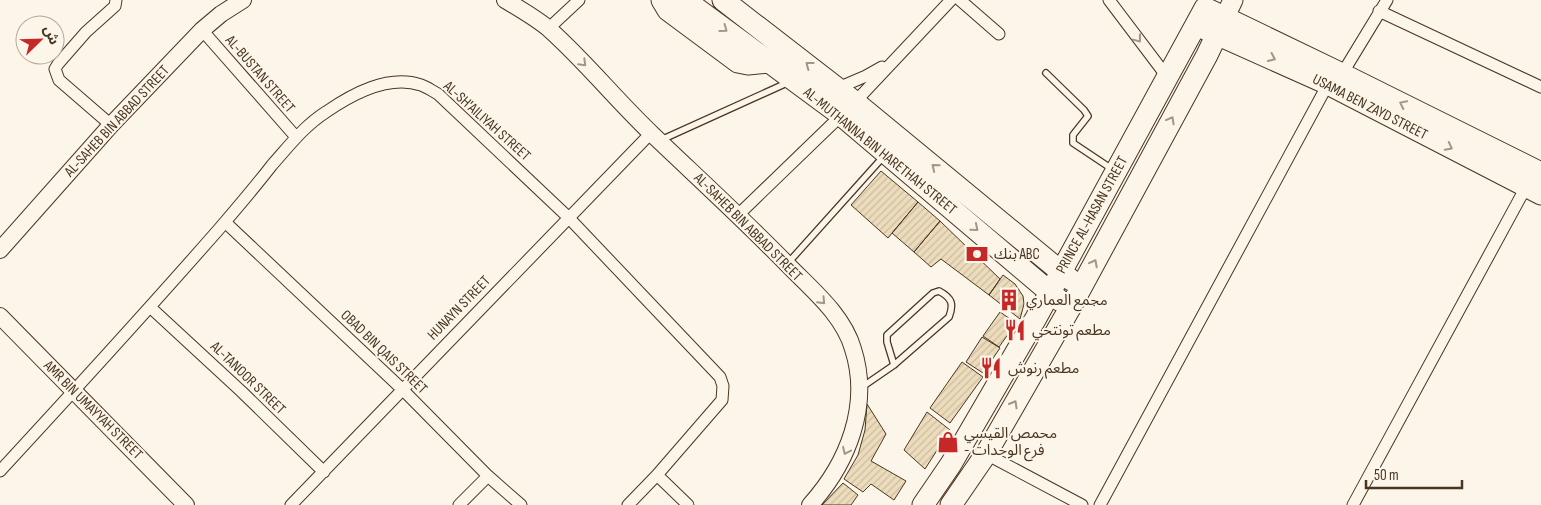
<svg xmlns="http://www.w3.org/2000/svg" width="1541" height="505" font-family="'Sofia Sans Condensed','Noto Sans Arabic',sans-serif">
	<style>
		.building { fill: url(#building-hatch); stroke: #4a3520 }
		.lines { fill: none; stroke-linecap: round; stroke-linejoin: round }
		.lane-casing { stroke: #4a3520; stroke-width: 8 }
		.street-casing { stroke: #4a3520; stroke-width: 13 }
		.secondary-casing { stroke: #4a3520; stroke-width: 18 }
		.primary-casing { stroke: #4a3520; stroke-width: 21 }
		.highway-casing { stroke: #4a3520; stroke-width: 23 }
		.lane { stroke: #fbf6e9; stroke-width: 5.5 }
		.street { stroke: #fbf6e9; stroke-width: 11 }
		.secondary { stroke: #fbf6e9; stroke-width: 16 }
		.primary { stroke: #fbf6e9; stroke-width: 19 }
		.highway { stroke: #fbf6e9; stroke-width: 21 }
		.oneway { stroke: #a29684 }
		.labels { text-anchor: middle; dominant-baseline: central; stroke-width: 4; stroke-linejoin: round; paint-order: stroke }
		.street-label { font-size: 15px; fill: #4a3520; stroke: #fbf6e9 }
		.poi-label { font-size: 15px; fill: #4a3520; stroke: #fbf6e9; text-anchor: start }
	</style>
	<defs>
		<pattern id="building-hatch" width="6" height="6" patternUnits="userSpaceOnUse" patternTransform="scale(1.25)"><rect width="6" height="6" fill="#ecdcbc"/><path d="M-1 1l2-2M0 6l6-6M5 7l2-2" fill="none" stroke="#ccbda1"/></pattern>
	</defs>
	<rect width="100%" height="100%" fill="#fbf6e9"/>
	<!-- building -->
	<path class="building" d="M881,171L918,202L888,238L851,205Z
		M918,202L940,221L914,252L892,233Z
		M940,221L1000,279L989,295L941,259L931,267L914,252Z
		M1003,275L1015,284L1023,296L1024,304L1020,319L989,295Z
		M1000,312L1016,323L999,347L983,336Z
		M982,337L1000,348L983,373L966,362Z
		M962,362L983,377L950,423L930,408Z
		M867,404L886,434L871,461L906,481L894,500L871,484L863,492L844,479L858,455L865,430Z
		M927,412L950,430L925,469L904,450Z
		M843,483L858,495L851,505H822Z"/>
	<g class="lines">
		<!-- lane casing -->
		<g class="lane-casing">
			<path id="lane" d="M1046,73L1084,110L1088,116L1073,135V143L1112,169
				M661,140L789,82
				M788,263L884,156
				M862,387L894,365L949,317C954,304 952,298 939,291L933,293L887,335V342L894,365"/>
		</g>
		<!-- street casing -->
		<g class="street-casing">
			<path id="street" d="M960,0L999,34
				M1109,0L1168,78
				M1379,11L1541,87
				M548,29L579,0
				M202,30L296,137
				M1342,74L1387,0
				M838,88L866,76L882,67
				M111,125L59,80L55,69L58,64L86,32L115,6L116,0
				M738,215L855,102L951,0
				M225,222L402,389L488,476L521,505
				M150,307L242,392L324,472
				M986,454L1082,505
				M0,471C74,391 147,311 219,229C237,208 255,187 272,165C289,146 304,126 326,112C352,94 388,74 421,85C427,87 432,91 438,94L568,217L720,377L723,386L722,400L657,475L628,505
				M657,475L688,505
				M291,505L651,133
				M459,505L488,476
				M1100,505L1328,84
				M1353,505L1526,187"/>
		</g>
		<!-- secondary casing -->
		<g class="secondary-casing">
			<path id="secondary" d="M505,0C520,9 536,18 549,29C586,62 617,101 653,135C697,177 743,219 786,263C810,288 843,314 853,349C871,405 848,463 810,505
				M0,250L111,125L202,30L221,14L243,0
				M0,316L186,505"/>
		</g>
		<!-- primary casing -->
		<g class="primary-casing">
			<path id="primary" d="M1225,17L1233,0"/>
		</g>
		<!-- highway casing -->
		<g class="highway-casing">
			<path id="highway" d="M662,0L668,10L738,62L748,64L768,62
				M685,0L841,115L1059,300
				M723,0L855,102L1071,280
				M1205,29L1328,84L1541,194
				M923,505L951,464L1036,318L1205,8L1342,74L1541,173
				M951,505L986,454L1070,308L1207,55L1225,17"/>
		</g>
		<!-- lane -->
		<use href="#lane" class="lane"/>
		<!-- street -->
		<use href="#street" class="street"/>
		<!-- secondary -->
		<use href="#secondary" class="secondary"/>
		<!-- primary -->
		<use href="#primary" class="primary"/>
		<!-- highway -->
		<use href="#highway" class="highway"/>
	</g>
	<!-- one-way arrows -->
	<defs><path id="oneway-chevron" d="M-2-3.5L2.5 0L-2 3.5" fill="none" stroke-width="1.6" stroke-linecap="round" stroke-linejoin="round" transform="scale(1.25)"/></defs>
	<g class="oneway">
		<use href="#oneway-chevron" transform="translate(724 29) rotate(36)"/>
		<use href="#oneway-chevron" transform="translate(1138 39) rotate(53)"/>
		<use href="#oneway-chevron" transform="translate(1272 58) rotate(25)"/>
		<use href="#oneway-chevron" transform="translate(583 63) rotate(45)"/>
		<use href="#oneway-chevron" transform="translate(809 65) rotate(-143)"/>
		<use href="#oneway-chevron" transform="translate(1403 104) rotate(-154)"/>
		<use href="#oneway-chevron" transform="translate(1171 120) rotate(-61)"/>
		<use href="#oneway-chevron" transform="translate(1449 147) rotate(27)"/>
		<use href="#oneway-chevron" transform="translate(935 167) rotate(-141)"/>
		<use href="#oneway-chevron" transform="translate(975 228) rotate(40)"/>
		<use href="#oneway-chevron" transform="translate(1094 263) rotate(-62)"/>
		<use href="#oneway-chevron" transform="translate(822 301) rotate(47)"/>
		<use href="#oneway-chevron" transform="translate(1014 404) rotate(-60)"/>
		<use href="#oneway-chevron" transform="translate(846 451) rotate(115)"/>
	</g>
	<!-- icons -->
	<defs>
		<g id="bank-bare" transform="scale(1.725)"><path d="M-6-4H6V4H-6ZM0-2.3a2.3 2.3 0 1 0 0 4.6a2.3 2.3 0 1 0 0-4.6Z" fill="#c62828" stroke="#fbf6e9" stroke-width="2.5" paint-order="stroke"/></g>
		<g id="building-bare" transform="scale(1.725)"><path d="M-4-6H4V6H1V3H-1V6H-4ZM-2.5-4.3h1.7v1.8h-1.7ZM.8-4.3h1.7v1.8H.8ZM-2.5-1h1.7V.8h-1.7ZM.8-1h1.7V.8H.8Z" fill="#c62828" stroke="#fbf6e9" stroke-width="2.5" paint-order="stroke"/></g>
		<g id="restaurant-bare" transform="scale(1.725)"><path d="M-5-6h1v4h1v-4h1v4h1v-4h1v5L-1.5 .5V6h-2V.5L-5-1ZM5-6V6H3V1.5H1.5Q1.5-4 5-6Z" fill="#c62828" stroke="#fbf6e9" stroke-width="2.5" paint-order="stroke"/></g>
		<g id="shop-bare" transform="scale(1.725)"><path d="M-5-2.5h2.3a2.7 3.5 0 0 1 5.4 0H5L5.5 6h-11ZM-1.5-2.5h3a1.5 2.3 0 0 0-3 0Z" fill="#c62828" stroke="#fbf6e9" stroke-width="2.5" paint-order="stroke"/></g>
	</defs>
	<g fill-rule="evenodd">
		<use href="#bank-bare" x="977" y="254"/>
		<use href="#building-bare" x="1009" y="300"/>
		<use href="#restaurant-bare" x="1015" y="330"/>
		<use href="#restaurant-bare" x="991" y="368"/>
		<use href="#shop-bare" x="948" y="442"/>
	</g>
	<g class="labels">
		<!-- street labels -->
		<g class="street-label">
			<text transform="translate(260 74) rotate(49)">AL-BUSTAN STREET</text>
			<text transform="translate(1370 107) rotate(27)">USAMA BEN ZAYD STREET</text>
			<text transform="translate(117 121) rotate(-47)">AL-SAHEB BIN ABBAD STREET</text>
			<text transform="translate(487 121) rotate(42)">AL-SH'AILIYAH STREET</text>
			<text transform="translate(880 151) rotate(39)">AL-MUTHANNA BIN HARETHAH STREET</text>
			<text transform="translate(1092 215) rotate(-61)">PRINCE AL-HASAN STREET</text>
			<text transform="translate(748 227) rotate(45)">AL-SAHEB BIN ABBAD STREET</text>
			<text transform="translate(459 308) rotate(-46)">HUNAYN STREET</text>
			<text transform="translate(384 352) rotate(44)">OBAD BIN QAIS STREET</text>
			<text transform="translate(248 378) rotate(44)">AL-TANOOR STREET</text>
			<text transform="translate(93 410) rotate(45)">AMR BIN UMAYYAH STREET</text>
		</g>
		<!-- poi labels -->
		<g class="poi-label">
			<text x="994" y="254">بنك ABC</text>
			<text x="1026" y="300">مجمع العماري</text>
			<text x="1032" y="330">مطعم تونتحي</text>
			<text x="1008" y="368">مطعم رنوش</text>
			<text x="964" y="433">محمص القيسي<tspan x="964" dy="17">- فرع الوحدات</tspan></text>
		</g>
	</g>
	<!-- north arrow -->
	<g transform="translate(40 40) rotate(67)"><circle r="24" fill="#fbf6e9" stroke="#b4a999"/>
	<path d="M0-4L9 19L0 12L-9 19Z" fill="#c62828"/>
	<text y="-8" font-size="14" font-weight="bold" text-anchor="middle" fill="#4a3520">ش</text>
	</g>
	<!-- scale -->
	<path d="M1366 480v8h96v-8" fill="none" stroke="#4a3520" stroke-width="2.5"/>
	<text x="1374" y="480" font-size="15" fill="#4a3520" stroke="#fbf6e9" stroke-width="4" paint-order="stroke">50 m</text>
</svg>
